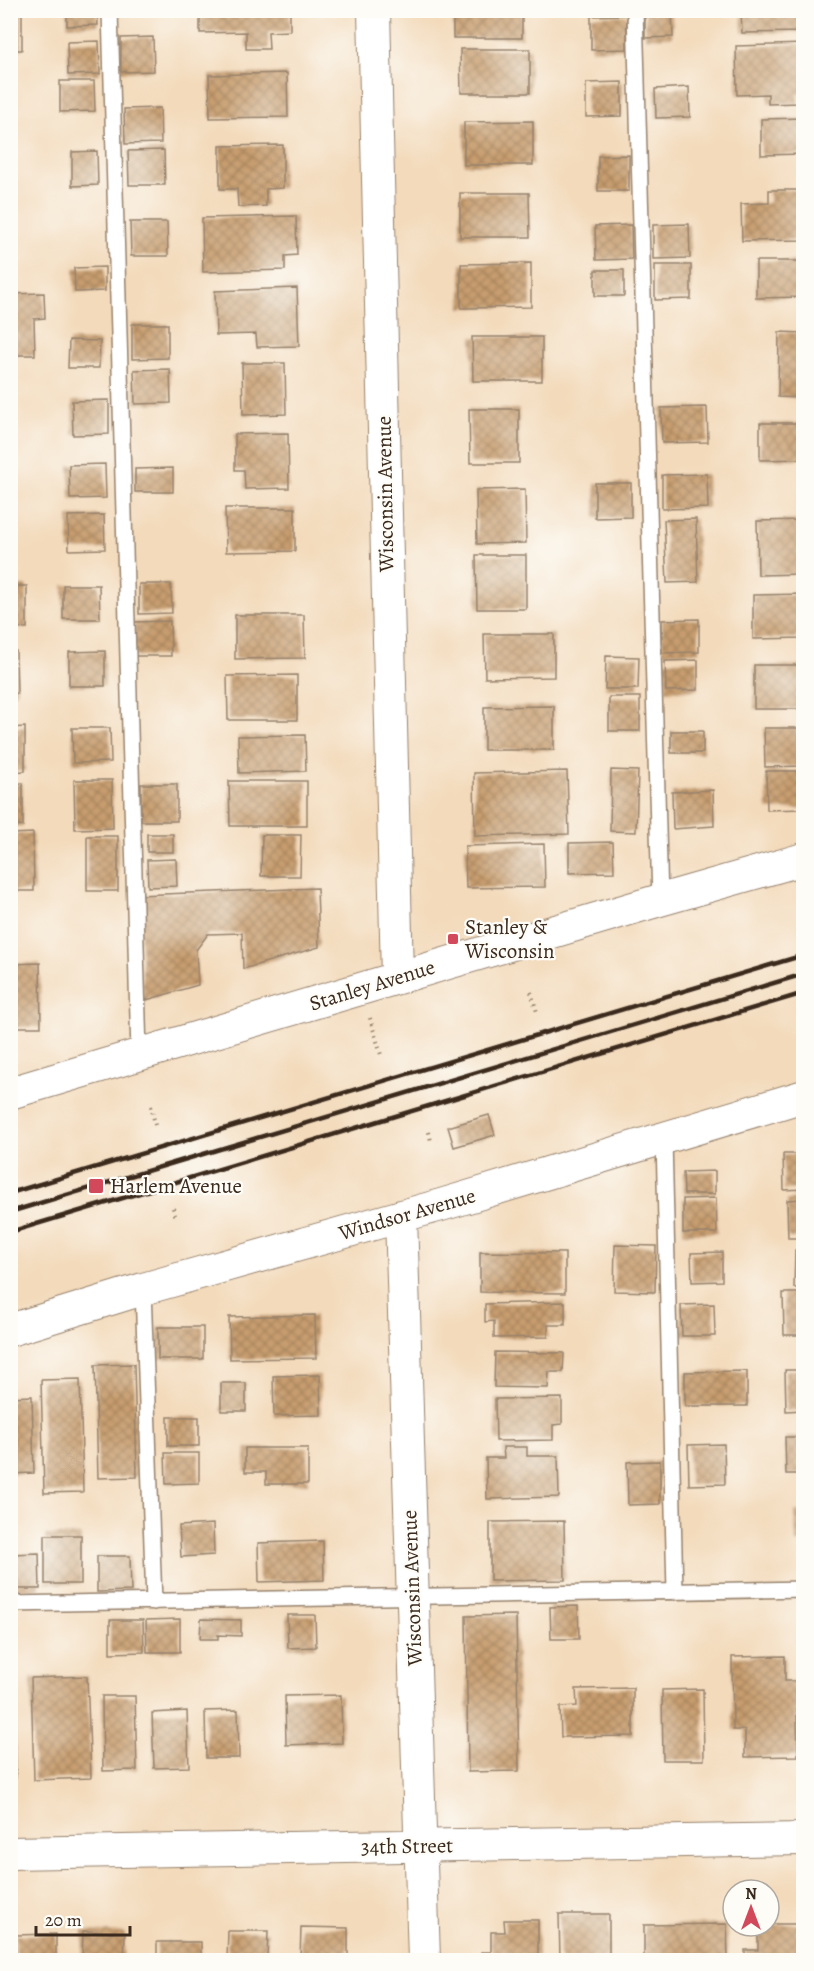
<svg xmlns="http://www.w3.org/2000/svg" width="814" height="1971" font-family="Alegreya,serif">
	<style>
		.building { fill: url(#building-cross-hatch) }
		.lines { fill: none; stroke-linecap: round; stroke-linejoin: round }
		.lane-casing { stroke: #97826c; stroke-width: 18 }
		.street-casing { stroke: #97826c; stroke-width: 34 }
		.path { stroke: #97826c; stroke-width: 4; stroke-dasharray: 1.5 4.5; stroke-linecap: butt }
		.lane { stroke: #fff; stroke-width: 15 }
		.street { stroke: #fff; stroke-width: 32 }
		.rail { stroke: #3b2a1e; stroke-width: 4.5 }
		.poi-dot { fill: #d1495b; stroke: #fdfcf7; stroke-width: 2 }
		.labels { text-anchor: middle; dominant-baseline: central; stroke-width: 4.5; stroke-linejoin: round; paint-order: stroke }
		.street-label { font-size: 21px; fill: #3b2a1e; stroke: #fdfcf7 }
		.poi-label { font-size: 21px; fill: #3b2a1e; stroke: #fdfcf7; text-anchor: start }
	</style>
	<defs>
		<pattern id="building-cross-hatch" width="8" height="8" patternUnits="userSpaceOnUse" patternTransform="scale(1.5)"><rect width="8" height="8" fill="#c89e6f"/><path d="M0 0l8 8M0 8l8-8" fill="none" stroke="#a4815b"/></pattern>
	</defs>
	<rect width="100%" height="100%" fill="#fdfcf7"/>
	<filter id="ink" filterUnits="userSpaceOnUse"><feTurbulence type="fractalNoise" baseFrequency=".0167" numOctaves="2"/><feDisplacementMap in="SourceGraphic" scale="12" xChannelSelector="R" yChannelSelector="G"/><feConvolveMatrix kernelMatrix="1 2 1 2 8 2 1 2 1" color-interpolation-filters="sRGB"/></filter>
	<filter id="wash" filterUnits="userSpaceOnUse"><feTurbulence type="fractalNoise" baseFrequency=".008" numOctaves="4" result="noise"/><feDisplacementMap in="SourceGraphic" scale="24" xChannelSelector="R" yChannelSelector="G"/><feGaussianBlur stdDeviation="1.35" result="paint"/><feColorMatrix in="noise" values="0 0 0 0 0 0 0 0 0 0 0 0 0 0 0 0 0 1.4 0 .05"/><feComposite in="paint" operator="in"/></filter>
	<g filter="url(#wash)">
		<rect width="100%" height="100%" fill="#f3dabb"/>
		<g id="blocks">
			<!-- building -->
			<path class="building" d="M67,10H97L98,25L67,26Z
				M200,10H290V31L268,32L269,49H246V32L200,33Z
				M453,10H522V38H453Z
				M645,10H672L673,37L645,38Z
				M741,10H804V32L742,33Z
				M10,11H22V50H10Z
				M627,15V49L591,50V16Z
				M153,37L154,71L121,72V38Z
				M99,41L100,74L68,75L67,42Z
				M804,44V94H798V103L768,104V94L737,95L736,46Z
				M460,49H530V93H461Z
				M287,73L288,117L210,118L209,75Z
				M60,81H94L95,111L60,112Z
				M622,82V116L586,117V83Z
				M689,87L690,117L656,118L655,89Z
				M160,108L161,143L125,144L124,109Z
				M804,118V154L761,155V119Z
				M533,121V165H464V122Z
				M283,145V188L266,189V206L238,207L237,189H220V146Z
				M164,150L165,185H129L128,151Z
				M97,151L98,185L72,186V152Z
				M629,155V191H598V156Z
				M769,190H804V240L742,241L741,204L769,203Z
				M460,193H529L530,237H460Z
				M296,216L297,255L285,256V270L203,272L202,218Z
				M130,222H167L168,256H131Z
				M689,224L690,258L653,259V225Z
				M631,225L632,259L596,260L595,226Z
				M756,261H804V297L756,298Z
				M531,263V307L461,308V264Z
				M655,265H691V299L655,300Z
				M105,267V291L75,292L74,268Z
				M595,270H624V296H595Z
				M297,288L299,346L257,347L256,334L216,335L215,291Z
				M44,293L45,318L34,319L35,355H10V294Z
				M132,324H168V358L132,359Z
				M779,332L804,333V398L778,397Z
				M472,337H542V381H473Z
				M69,340L100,341L99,368H68Z
				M242,363H285L286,414L243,415Z
				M170,369L171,403L135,404L134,370Z
				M10,378H13L12,418H10Z
				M109,400V434L73,435L72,401Z
				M707,407L708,442L662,443L661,408Z
				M469,409H519V463H470Z
				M760,423H804V459L760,460Z
				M288,433L289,488L245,489L244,470H235V434Z
				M10,438H12L14,485H10Z
				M105,464L106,498L70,499L69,465Z
				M173,468V492H135V469Z
				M707,474L708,508L662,509V475Z
				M595,483H631V517L595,518Z
				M525,489L526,543L477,544L476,490Z
				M225,508H295V551L226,552Z
				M104,515L105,549L69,550L68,516Z
				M696,519L698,582L667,583L664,520Z
				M804,520V574L758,575L757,521Z
				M476,555H526V609H477Z
				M139,584H171L172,613L139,614Z
				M63,585H99L100,619H63Z
				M10,586H27V628L10,627Z
				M804,594V638L753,639V595Z
				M235,615H304L305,658L235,659Z
				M699,619V652L662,653V620Z
				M170,621L171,656H134V622Z
				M484,634H554V677L485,678Z
				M16,651L17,693L10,694V652Z
				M105,651V686H69V652Z
				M606,656L639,657L638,689H605Z
				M698,660V690L666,691L665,661Z
				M754,665H804V709H754Z
				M297,675V720H228L227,676Z
				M609,697H640V731H609Z
				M554,706V750H484V707Z
				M25,727V771L10,772V728Z
				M72,728H110L111,762L73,763Z
				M764,728H804V766L765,767Z
				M671,731H703V753H671Z
				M305,735L306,771L239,773L238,736Z
				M611,770L638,771L636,832L610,831Z
				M567,771L569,834L475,836L474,773Z
				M766,771H804V809L767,810Z
				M74,780H112L113,828L75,829Z
				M229,781H307V826H230Z
				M23,783V826L10,827V784Z
				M141,784H177V821H141Z
				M713,790L714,826L673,829L672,792Z
				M33,833L34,891H10V834Z
				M147,834H173V852H147Z
				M262,835H301L300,876H261Z
				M87,836H118V891H87Z
				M613,842L614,872L569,873V843Z
				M544,844L545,887L466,888L465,846Z
				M176,859L177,886L148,887L147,860Z
				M317,888L319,947L243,969L242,933L208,934L196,950L198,985L143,1001L139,895Z
				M40,963L41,1027H10V964Z
				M489,1115L495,1135L454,1147L448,1127Z
				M783,1154H804V1189L784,1190Z
				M715,1171V1194H684L683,1172Z
				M716,1198L717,1233H683V1199Z
				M804,1199V1238H788L787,1200Z
				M615,1245L656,1246L655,1292L614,1291Z
				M795,1250L804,1251V1288H794Z
				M480,1252L565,1253V1293L480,1292Z
				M722,1252V1281L692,1282L691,1253Z
				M783,1293H804V1335H784Z
				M565,1302V1325H548V1337L494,1338V1321L485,1322V1304Z
				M714,1304L715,1336H682L681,1305Z
				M315,1315L316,1358L230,1359L229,1317Z
				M158,1327H203V1359H158Z
				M495,1352L564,1353L563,1372H549L548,1388L494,1387Z
				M134,1364L137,1477L98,1478L95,1365Z
				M785,1370H804V1410L786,1411Z
				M747,1371V1406H685V1372Z
				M320,1375L321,1415L274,1416L273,1376Z
				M80,1379L83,1492L44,1493L41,1380Z
				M221,1383H246V1411H221Z
				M32,1396L34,1473L10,1474V1397Z
				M562,1398V1424L553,1425V1440L496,1441L495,1399Z
				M168,1417H199V1446H168Z
				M785,1437H804V1474H786Z
				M724,1444L725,1484L689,1485L688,1445Z
				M503,1447H527V1456H558L559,1497L487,1499L486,1458H504Z
				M245,1448H308V1484H266V1472H245Z
				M165,1453H199V1483L166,1484Z
				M660,1461V1504L628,1505L627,1462Z
				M795,1511H804V1543H796Z
				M564,1521L565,1580L490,1581V1522Z
				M213,1524L214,1555L181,1557L179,1526Z
				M45,1535H81V1584H45Z
				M323,1541L324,1580L259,1582L258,1543Z
				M39,1553L40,1589H10V1554Z
				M97,1556H130L131,1591L97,1592Z
				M578,1606L579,1639H551L550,1607Z
				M287,1615H315L316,1647L288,1648Z
				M516,1615L519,1771L468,1772L466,1616Z
				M180,1619V1652H147L146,1620Z
				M201,1619L241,1620V1636L218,1635V1639H200Z
				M110,1620H143L144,1652L110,1653Z
				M785,1656V1681H796L798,1756L745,1757V1730H733L732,1657Z
				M10,1674H14L16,1777H10Z
				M87,1676L91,1778L34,1780L31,1678Z
				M633,1688V1736L561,1737L560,1707L577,1706L576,1689Z
				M703,1689L704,1760H663L662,1690Z
				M341,1695L342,1743L286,1745L285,1696Z
				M102,1696H135L137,1770L103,1771Z
				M238,1710L239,1758H206L205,1711Z
				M187,1711L189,1767L154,1768L152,1713Z
				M559,1914H609V1960H560Z
				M504,1920H538V1960H481V1952H491V1932H505Z
				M727,1924L728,1960H644V1925Z
				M769,1924H801V1950H804V1960H745V1950H758V1926H769Z
				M301,1927L348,1928V1960H300Z
				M83,1931L125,1933L124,1960H82Z
				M228,1931H268L267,1960H227Z
				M56,1934V1960H16L15,1935Z
				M157,1942H201V1960H157Z"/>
		</g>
	</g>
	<g filter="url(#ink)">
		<use href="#blocks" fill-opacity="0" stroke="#97826c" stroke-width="1.5"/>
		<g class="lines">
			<!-- lane casing -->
			<g class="lane-casing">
				<path id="lane" d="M110,10L139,1054
					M635,10L660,900
					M664,1139L675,1592
					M143,1289L154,1602
					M10,1604L804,1589"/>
			</g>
			<!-- street casing -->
			<g class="street-casing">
				<path id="street" d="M374,10L397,977
					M10,1093L660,900L804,859
					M401,1216L424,1960
					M10,1330L143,1289L441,1205L804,1096
					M10,1853L804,1839"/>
			</g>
			<!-- path -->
			<path class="path" d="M531,992L537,1012
				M370,1018L382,1058
				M151,1106L155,1125
				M429,1132L431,1141
				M173,1208L176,1218"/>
			<!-- lane -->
			<use href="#lane" class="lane"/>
			<!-- street -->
			<use href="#street" class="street"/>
			<!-- rail -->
			<path class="rail" d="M10,1193L804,955
				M10,1212L804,974
				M10,1232L804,993"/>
		</g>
	</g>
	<!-- markers -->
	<g class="poi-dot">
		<rect x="447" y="933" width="12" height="12" rx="3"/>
		<rect x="88" y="1178" width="16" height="16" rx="3"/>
	</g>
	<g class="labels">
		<!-- street labels -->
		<g class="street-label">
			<text transform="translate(385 494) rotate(-91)">Wisconsin Avenue</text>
			<text transform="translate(372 985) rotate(-17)">Stanley Avenue</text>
			<text transform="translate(407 1214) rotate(-16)">Windsor Avenue</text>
			<text transform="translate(412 1588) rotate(-92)">Wisconsin Avenue</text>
			<text transform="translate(407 1846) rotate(-1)">34th Street</text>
		</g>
		<!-- poi labels -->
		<g class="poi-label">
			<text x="465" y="927">Stanley &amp;<tspan x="465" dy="24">Wisconsin</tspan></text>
			<text x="110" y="1186">Harlem Avenue</text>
		</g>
	</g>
	<!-- margin -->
	<rect width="814" height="1971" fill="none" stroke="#fdfcf7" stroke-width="36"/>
	<!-- north arrow -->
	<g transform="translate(751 1908)"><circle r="28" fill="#fdfcf7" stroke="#afa8a0" stroke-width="1.5"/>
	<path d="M0-4.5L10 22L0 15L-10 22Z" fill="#d1495b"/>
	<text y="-9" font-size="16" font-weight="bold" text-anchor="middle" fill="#3b2a1e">N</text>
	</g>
	<!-- scale -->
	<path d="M36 1926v9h94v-9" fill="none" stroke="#3b2a1e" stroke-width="3"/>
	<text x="45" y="1926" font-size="18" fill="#3b2a1e" stroke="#fdfcf7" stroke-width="4.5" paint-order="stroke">20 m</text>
</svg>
